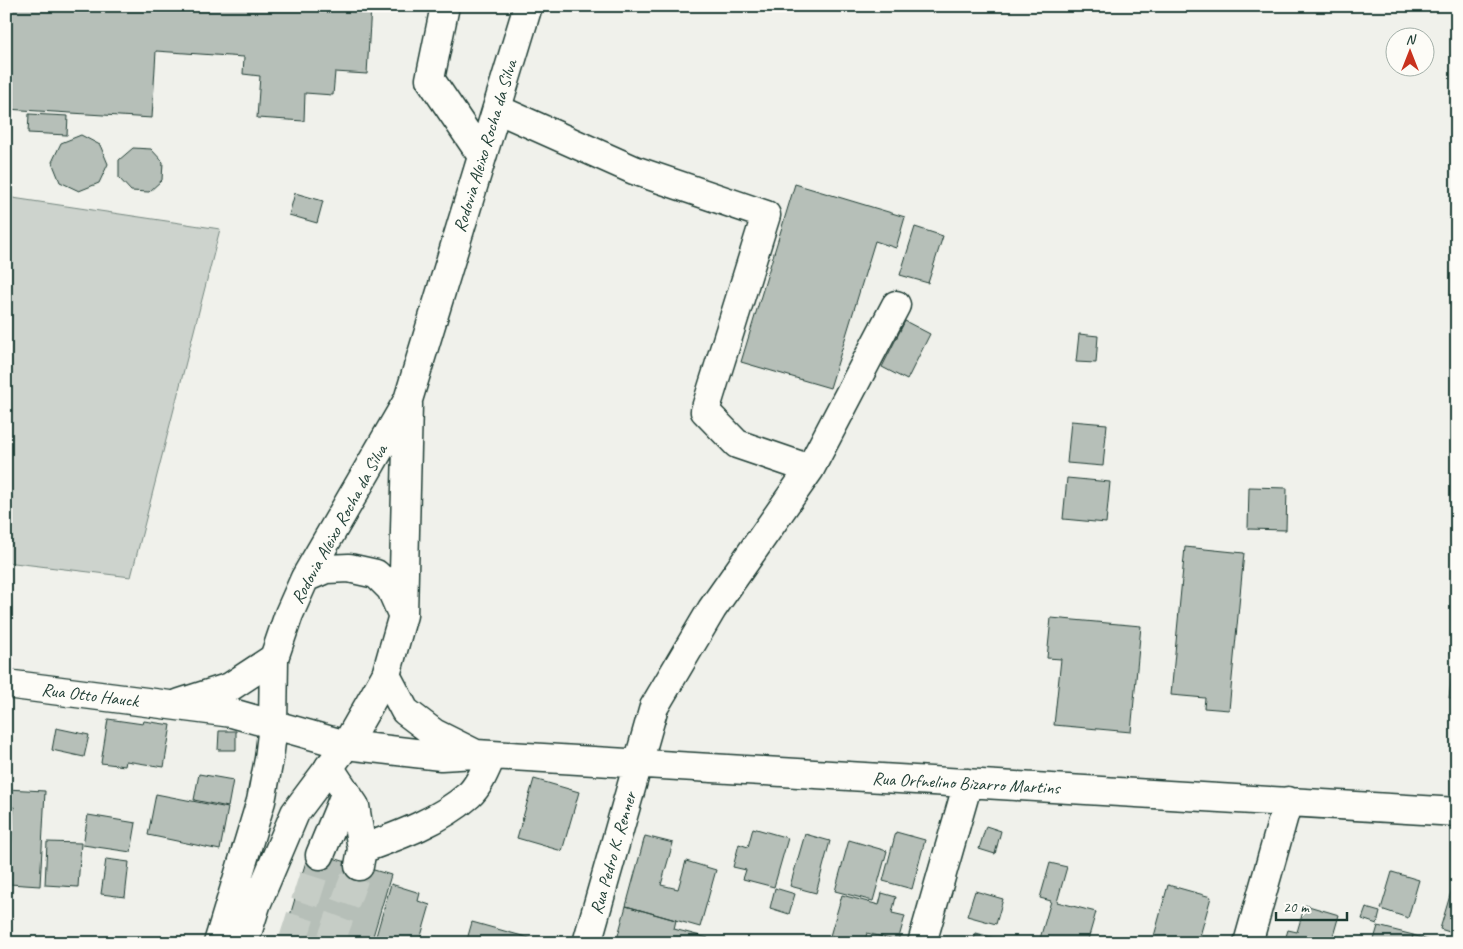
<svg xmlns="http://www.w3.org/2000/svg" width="1463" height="949" font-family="Caveat,sans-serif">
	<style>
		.green { fill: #cdd3cd; stroke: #768880 }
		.building { fill: #b6bfb8; stroke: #1f3d34 }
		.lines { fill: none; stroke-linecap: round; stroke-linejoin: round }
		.minor-tunnel { stroke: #c6cdc6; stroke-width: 28; stroke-dasharray: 28 14; stroke-linecap: butt }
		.minor-casing { stroke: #1f3d34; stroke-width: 31 }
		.major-casing { stroke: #1f3d34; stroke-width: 31 }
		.minor { stroke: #fdfcf7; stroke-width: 28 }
		.major { stroke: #fdfcf7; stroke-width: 28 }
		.labels { text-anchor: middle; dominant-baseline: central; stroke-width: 4; stroke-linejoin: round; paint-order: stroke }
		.street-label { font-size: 18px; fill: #1f3d34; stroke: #fdfcf7 }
	</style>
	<rect width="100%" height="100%" fill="#f0f1eb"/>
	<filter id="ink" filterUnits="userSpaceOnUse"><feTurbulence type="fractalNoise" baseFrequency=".02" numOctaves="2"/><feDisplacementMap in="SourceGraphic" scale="10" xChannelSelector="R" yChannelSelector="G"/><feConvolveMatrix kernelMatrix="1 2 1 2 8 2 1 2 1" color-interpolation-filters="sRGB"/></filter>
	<g filter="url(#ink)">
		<!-- green -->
		<path class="green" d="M6,197L220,229L131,577L6,562Z"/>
		<!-- building -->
		<path class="building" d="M6,6H371L367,74L335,72L333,95L305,93L304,121L257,118L260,76L243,74L244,57L156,51L152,118L6,109Z
			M29,114L68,116L67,135L28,133Z
			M81,135L100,145L108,164L99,183L79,191L60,182L52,162L61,143Z
			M133,148L151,149L163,162L162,180L149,192L131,191L119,178V160Z
			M795,184L905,217L896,248L875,241L830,388L741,362Z
			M295,193L323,201L317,223L289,215Z
			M915,227L943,236L928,283L900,275Z
			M905,321L930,334L907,380L882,367Z
			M1079,334L1098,336L1096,363L1076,362Z
			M1071,421L1107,424L1103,466L1067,463Z
			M1067,478L1110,482L1106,523L1063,519Z
			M1249,487L1287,488L1286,530L1248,529Z
			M1185,547L1244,553L1229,710L1204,708L1205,698L1171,695Z
			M1051,618L1141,626L1131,732L1054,725L1061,659L1047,658Z
			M1452,674L1457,675V698H1449Z
			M108,719L143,724L144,721L171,725L164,767L126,761L125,766L101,763Z
			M56,728L89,735L84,757L52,750Z
			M219,731H236V750H218Z
			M199,774L233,780L228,807L194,800Z
			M534,779L579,792L562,851L517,838Z
			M6,789L45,791L40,886L9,884L14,807L6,806Z
			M156,794L228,808L220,850L148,835Z
			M88,815L136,823L131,852L83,845Z
			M986,826L1001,831L995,854L979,849Z
			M753,828L788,838L774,887L743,879L746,870L733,867L739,844L748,847Z
			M896,832L925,840L912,889L883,881Z
			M805,834L830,841L816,893L790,886Z
			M645,836L673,843L661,885L678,889L686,861L716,870L700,927L626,906Z
			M849,840L887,851L873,901L835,891Z
			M47,842L81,843L78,887L45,885Z
			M309,851L391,875L371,943H282Z
			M106,859L129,862L125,897L101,894Z
			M1050,863L1067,867L1057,902L1096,912L1087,943L1039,942L1051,901L1040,898Z
			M1392,872L1419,880L1408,918L1381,909Z
			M1454,882L1457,883L1456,934L1440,929Z
			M391,884L420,893L418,901L430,905L419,943H374Z
			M1168,885L1211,897L1198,943H1162L1153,940Z
			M775,888L795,894L789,914L770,908Z
			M975,891L1003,899L996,924L967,916Z
			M882,893L896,897L892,913L905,916L898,941L867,933L864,943H853L830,936L842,895L879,905Z
			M1305,905L1339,915L1331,943H1284L1288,930L1297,932Z
			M626,906L676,920L674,929L708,938L707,943H616Z
			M1366,908L1380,912L1377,924L1362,919Z
			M472,922L533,939L532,943H466Z
			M1378,926L1413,935L1411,943H1373Z
			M976,933L1006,941V943H973Z
			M1413,935L1437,943H1411Z"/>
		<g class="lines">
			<!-- minor-tunnel -->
			<path class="minor-tunnel" d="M292,943L320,855
				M330,943L359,866"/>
			<!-- minor casing -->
			<g class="minor-casing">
				<path id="minor" d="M445,6L430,79L482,156
					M497,109L634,170L766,215L705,411L737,444L810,469
					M386,675L405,711L434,733L474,753
					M6,684L232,713L346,745L441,756L476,754L492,755L1457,812
					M180,703L230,687L274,658
					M329,767L355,806L362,849L359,866
					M362,849C398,836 440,821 469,795C480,785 486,768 492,755
					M320,855L346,792
					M587,943L654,707L712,609L810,469L896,305
					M922,943L968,783
					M1248,943L1288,801"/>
			</g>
			<!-- major casing -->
			<g class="major-casing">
				<path id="major" d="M305,578L326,569L349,568L376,574L391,589L402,614
					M218,943L261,801L269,759L273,725L274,658L289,614L305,578L408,400L528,6
					M244,943L256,905L295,813L346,745L386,675L403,615L408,404"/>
			</g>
			<!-- minor -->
			<use href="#minor" class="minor"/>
			<!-- major -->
			<use href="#major" class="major"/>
		</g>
	</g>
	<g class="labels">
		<!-- street labels -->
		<g class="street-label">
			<text transform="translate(485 146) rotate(-73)">Rodovia Aleixo Rocha da Silva</text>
			<text transform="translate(339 524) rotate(-61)">Rodovia Aleixo Rocha da Silva</text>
			<text transform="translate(90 695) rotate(7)">Rua Otto Hauck</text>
			<text transform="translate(966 783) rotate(3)">Rua Orfnelino Bizarro Martins</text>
			<text transform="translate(613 853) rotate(-74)">Rua Pedro K. Renner</text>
		</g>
	</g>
	<!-- margin -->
	<rect width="1463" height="949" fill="none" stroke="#fdfcf7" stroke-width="25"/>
	<rect x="12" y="12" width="1438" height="924" fill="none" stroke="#1f3d34" stroke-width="2" filter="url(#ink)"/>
	<!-- north arrow -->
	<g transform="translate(1410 52)"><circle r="24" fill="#fdfcf7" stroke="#a4b0a9"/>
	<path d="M0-4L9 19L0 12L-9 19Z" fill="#c8321e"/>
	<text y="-8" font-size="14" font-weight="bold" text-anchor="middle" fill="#1f3d34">N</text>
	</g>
	<!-- scale -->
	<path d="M1276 912v8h71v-8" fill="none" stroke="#1f3d34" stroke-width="2.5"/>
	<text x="1283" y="912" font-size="15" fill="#1f3d34" stroke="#fdfcf7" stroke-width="4" paint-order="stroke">20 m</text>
</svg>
